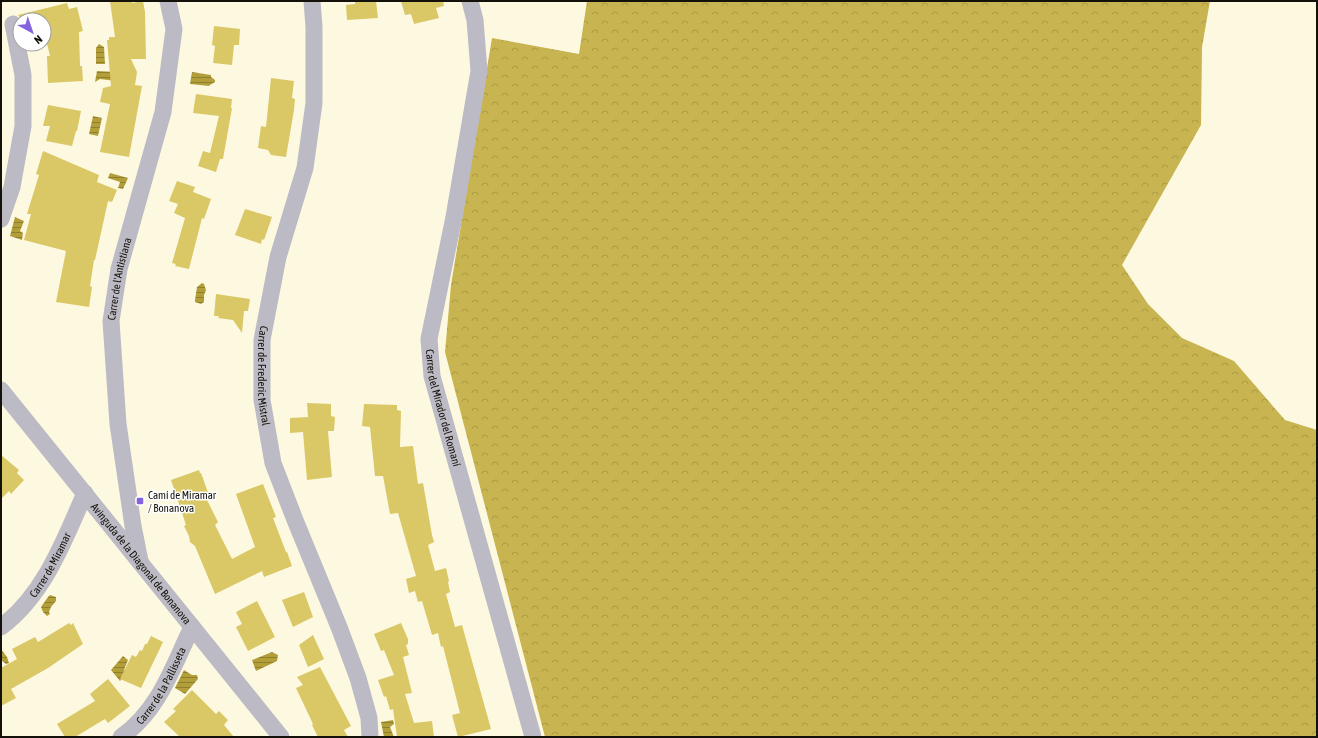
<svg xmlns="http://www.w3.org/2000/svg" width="1318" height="738" font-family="'Asap Condensed',sans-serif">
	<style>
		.forest { fill: url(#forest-crowns) }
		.water { fill: url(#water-rules) }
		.building { fill: #dac765 }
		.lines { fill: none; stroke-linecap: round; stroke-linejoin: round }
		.minor { stroke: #bcbac4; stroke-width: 17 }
		.poi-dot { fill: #8663de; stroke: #fff; stroke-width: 1.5 }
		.labels { text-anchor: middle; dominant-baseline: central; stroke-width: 3; stroke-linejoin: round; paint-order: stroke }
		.street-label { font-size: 11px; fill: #131109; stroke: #fff }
		.poi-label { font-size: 11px; fill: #131109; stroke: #fff; text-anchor: start }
	</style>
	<defs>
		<pattern id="forest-crowns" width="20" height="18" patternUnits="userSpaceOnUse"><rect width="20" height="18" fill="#c8b551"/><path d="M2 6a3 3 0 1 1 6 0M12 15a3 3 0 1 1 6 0" fill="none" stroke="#ab9b45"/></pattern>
		<pattern id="water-rules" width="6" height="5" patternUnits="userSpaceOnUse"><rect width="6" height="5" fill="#b29f39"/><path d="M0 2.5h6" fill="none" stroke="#90802e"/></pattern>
	</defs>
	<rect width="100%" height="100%" fill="#fdf9e1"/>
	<!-- forest -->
	<path class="forest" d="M587,1H1210L1202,47L1201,125L1122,265L1148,304L1182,338L1234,361L1285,420L1317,430V737H545L445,352L451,285L492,38L579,54Z"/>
	<!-- water -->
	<path class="water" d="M99,44L104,47L105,64H96V48Z
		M97,71L117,72L116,81L100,79L95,82Z
		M192,72L211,75V77L215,80V82L210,85L209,86L190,84Z
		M93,116L102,118L98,136L89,134Z
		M110,173L128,178L123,189L118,188L120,182L108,178Z
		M15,217L24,221L20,231L23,233L22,240L10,236Z
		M202,283L204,284L206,290L204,295V302L201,304L195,302V300L197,287Z
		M50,595L56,597V601L51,607L49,612L50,614L47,616L43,612L41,607L48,597Z
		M1,649L7,657L9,663L6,664L1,660Z
		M272,652L278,655L277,661L256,671L252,660Z
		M123,656L128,660L124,670L127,672L120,681L111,670Z
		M184,670L192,675H197L198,679L185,694L175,688Z
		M393,720L394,724L390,727L394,737H384L381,722Z"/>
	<!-- building -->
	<path class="building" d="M110,1H132V3L143,1L145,12L146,59H131L137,72L135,85L142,86L129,157L100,152L110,104L100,102L103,88L111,86L107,40H109V37H115Z
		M355,1H376L378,18L347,20L346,5L355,4Z
		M401,1H443L444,6L436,8L439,18L414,24L411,14L405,15Z
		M67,3L69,9L77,7L83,31L79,32L80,66H82L83,81L48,83L47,56H50L44,31V20H22L18,15Z
		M214,26L240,29L239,45H234L232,65L213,63L215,46L212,45Z
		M271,78L294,81L292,98L295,99L294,110L286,157L271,155L268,150L258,148L261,126L266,127Z
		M196,94L232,99L231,108H232L223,159H220L216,172L198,166L203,151L210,153L219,116L193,113Z
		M48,105L81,111L77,131H76L72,146L46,141L50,126H43Z
		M43,151L99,175L97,182L117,190L112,202L108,201L95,260H94L90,286L92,287L89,307L56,302L66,251L24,240L31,214H27L39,175L36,174Z
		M177,181L195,187L193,192L211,199L204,219L202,218L189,269L175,266L176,264L172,263L185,218L174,213L178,204L169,201Z
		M245,209L272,217L264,240L262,239L261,244L235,235Z
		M216,294L250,299L248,311H244L242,333L233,320L218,318L219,316H214Z
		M307,403L331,404V416L335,417L334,431H328L332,477L307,480L303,432L290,433V418L308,417Z
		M364,404L397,405V410L401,411L400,447L413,446L418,484L423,483L432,535L434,542L428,545L435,571L446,568L449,581L448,582L450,592L446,594L455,627L462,625L491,729L458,737L452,715L460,713L443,646L441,647L438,633L432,635L422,601L418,602L415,591L409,593L406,579L416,576L398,513L390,514L383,476H375L370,427L362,426Z
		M1,455L19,470L17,473L24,480L11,494L9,491L1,499Z
		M199,470L200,473H201L210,498L207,500L218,522L215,525L232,559L255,547L236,494L263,484L276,517L273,518L286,552H287L292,566L264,577L262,571L215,594L195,546L190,542L189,536L184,526L186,525L171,480Z
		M304,592L313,617L293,627L282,600Z
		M257,601L275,637L248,651L236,627L242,624L236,612Z
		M69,623L71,625L73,623L83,644L48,668L11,689L16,698L1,706V668L17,659L12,649L35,637L38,642Z
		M401,623L408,639V644L406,645L409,655L403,657L412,693L405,694L414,723L432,721L434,737H397L393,709L390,710L386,696L384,697L378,680L394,675L384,650L381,651L374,634Z
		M313,635L324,659L308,667L299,645Z
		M151,636L163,642L141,688L120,679L132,655L136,657L140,650L142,651L145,644H147Z
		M320,667L351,726L344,730L348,737H318L312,725L313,724L296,688L303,685L297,677Z
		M108,679L130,706L108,723L105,719L75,737H65L57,724L95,701L90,694Z
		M192,690L216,714L219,711L228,720L224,725L234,737H180L164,722L176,711L173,709Z"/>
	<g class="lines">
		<!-- minor -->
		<g class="minor">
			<path id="s1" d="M312,1L314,27V103L305,168L278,257L262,340V400L273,463L295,520L339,627L358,678L369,718L370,737"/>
			<path id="s2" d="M470,1L475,20L479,71L454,217L429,339L432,376L533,737"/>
			<path d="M1,219L12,187L23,126V75L13,24"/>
			<path id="s3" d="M1,390L281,737"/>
			<path id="s4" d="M140,561L133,526L118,424L111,321L119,269L163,112L174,29L168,1"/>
			<path id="s5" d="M1,627C44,595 64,541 85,493"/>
			<path id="s6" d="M121,737C159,711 173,666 192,627"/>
		</g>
	</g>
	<!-- markers -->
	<rect class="poi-dot" x="136" y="497" width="8" height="8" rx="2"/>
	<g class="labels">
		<!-- street labels -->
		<g class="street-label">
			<text stroke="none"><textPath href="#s4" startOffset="285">Carrer de l'Antistiana</textPath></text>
			<text stroke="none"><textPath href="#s1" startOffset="381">Carrer de Frederic Mistral</textPath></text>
			<text stroke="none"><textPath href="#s2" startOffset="414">Carrer del Mirador del Romaní</textPath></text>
			<text stroke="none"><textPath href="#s3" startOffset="223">Avinguda de la Diagonal de Bonanova</textPath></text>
			<text stroke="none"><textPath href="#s5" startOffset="80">Carrer de Miramar</textPath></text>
			<text stroke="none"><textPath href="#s6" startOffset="66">Carrer de la Pallisseta</textPath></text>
		</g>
		<!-- poi labels -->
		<g class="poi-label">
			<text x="148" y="495">Camí de Miramar<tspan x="148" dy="13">/ Bonanova</tspan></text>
		</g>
	</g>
	<!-- border -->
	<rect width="1318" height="738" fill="none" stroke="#131109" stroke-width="4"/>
	<!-- north arrow -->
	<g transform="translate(32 32) rotate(140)"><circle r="19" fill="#ffffff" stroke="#a1a09d"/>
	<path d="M0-3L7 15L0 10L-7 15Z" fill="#8663de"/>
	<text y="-6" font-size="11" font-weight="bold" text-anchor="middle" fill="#131109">N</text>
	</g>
</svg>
